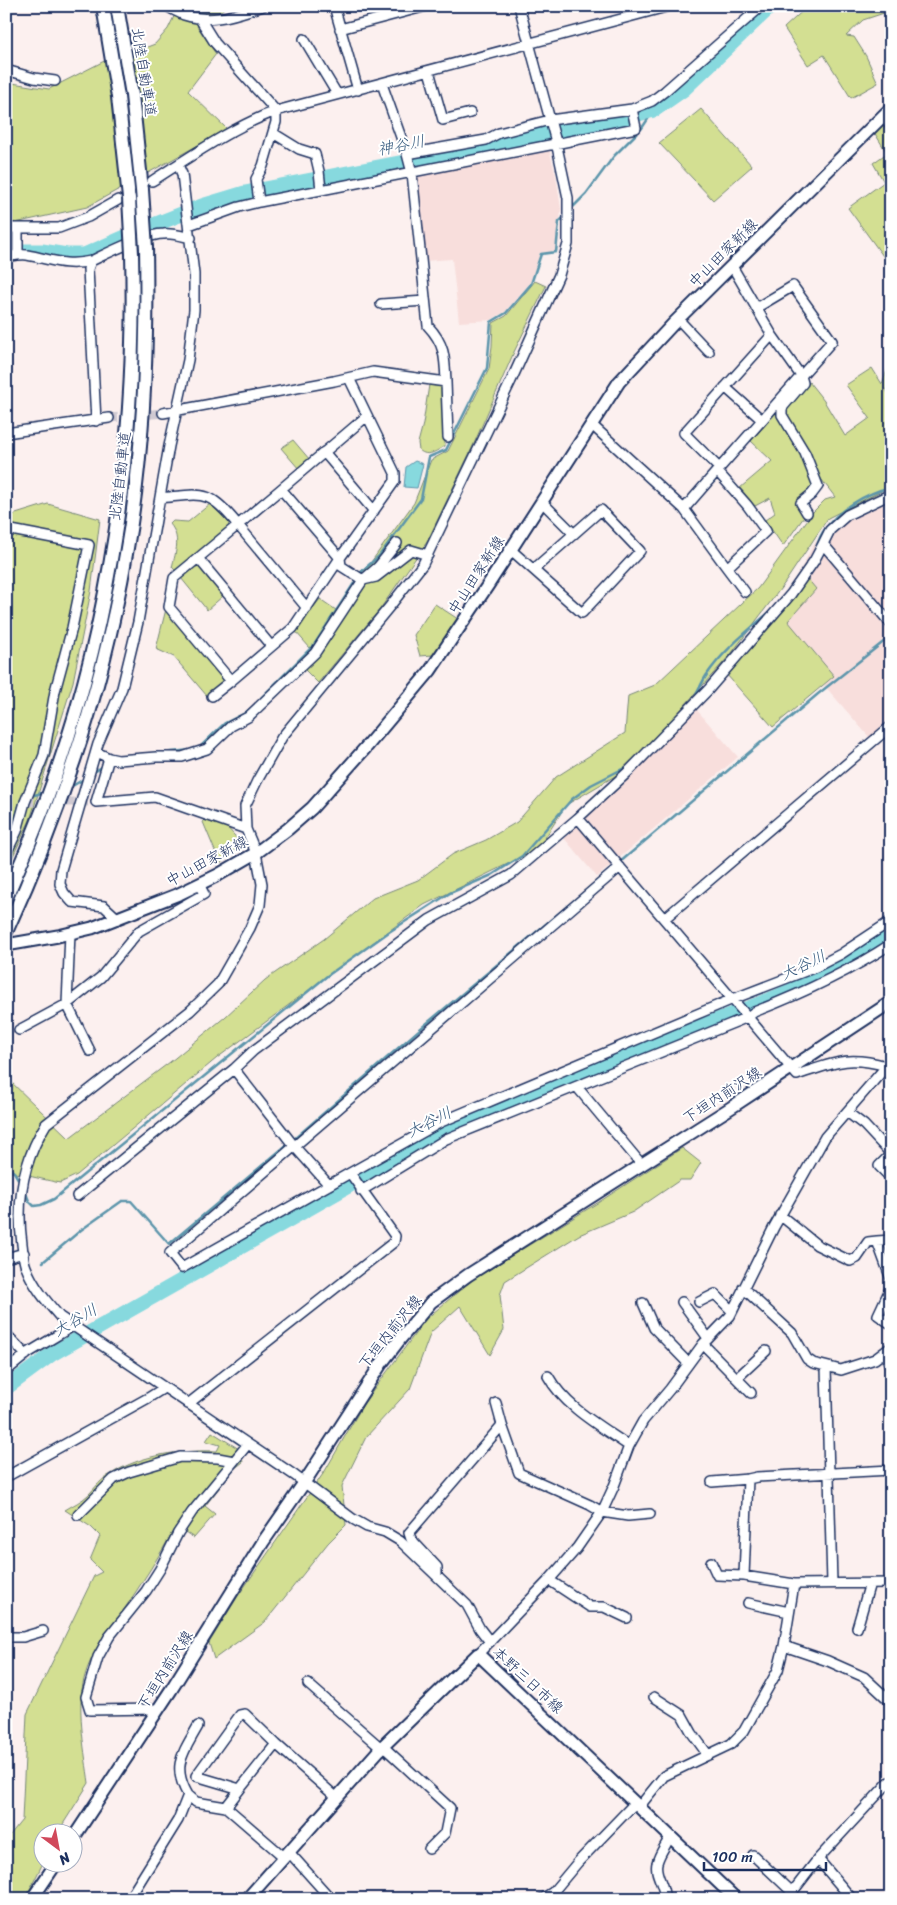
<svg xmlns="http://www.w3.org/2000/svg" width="897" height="1905" font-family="Sriracha,'Klee One',sans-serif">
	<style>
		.built { fill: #f8dedc }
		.green { fill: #d3df92; stroke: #778778 }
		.water { fill: #87d9de; stroke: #5c95ab }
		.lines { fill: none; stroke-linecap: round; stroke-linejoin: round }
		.stream { stroke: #5c95ab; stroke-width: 2.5 }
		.river { stroke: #87d9de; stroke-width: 15 }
		.minor-tunnel { stroke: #cfc9d2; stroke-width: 9; stroke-dasharray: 9 4.5; stroke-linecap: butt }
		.minor-casing { stroke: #1b2f5e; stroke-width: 12 }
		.major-casing { stroke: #1b2f5e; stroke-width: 15 }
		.highway-casing { stroke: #1b2f5e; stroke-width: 16 }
		.minor { stroke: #fff; stroke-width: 9 }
		.major { stroke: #fff; stroke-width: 11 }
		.highway { stroke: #fff; stroke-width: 12 }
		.highway-bridge-casing { stroke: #1b2f5e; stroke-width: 16; stroke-linecap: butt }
		.highway-bridge { stroke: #fff; stroke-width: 12 }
		.labels { text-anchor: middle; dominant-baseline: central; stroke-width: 4; stroke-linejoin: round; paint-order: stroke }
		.street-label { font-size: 15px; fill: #1b2f5e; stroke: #fff }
		.water-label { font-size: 16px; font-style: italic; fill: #365a7e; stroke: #fff }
	</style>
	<rect width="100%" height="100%" fill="#fcf0ef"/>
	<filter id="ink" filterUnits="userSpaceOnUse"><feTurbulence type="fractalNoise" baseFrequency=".02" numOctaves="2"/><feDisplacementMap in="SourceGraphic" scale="10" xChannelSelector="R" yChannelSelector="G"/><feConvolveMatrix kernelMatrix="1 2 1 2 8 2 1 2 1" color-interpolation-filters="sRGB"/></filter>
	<g filter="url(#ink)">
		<!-- built -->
		<path class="built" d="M549,149L556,176L561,209L558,251L540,253L530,283L505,312L491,320L459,322L452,259L424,261L415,175Z
			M891,495V732L876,745L824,685L834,676L788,621L816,589L800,571L813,545L834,522Z
			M696,709L738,757L597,877L564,838Z"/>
		<!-- green -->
		<path class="green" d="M179,6H228L197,26L216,54L188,91L227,129L87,207L6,225V82L49,89L122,52L142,49L155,44L168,29Z
			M808,6H891L884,13L863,20L846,36L854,37L866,56L878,83L851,98L824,55L808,65L784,28Z
			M701,109L752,166L713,200L659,143Z
			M884,123L891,132V267L848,208L884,182L873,163L887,153L874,132Z
			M535,281L546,286L514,352L473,446L427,542L380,609L318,683L299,664L310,648L295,631L320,599L336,610L414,503L431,460L448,451L489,369L492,346L493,323L506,316Z
			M891,359V392L885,389L891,398V474L885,479L891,482V486L828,518L784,584L731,654L657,736L615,776L566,805L538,849L424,905L217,1058L77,1175L60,1183L6,1171V1080L8,1079L69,1138L170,1062L225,1017L265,980L324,939L373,898L418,880L453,854L486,840L517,822L556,777L625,733L628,696L655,685L758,588L813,512L825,500L835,497L815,471L786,415L785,410L809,382L824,401L845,436L870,418L846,385L872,368L882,384Z
			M429,385L444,387L445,446C436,451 428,458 419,450L418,443L423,424Z
			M776,413L800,452L814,486L796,503L804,517L783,546L765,520L775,513L770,498L755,506L740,488L772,461L751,441Z
			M293,440L310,460L299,469L281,448Z
			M48,504L100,519L91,591L73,682L30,820L6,871V517Z
			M210,504L229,523L228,528L176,571L172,567C176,552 181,537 170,524L173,521L188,522Z
			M194,567H200L223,596L207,610L181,578Z
			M806,577L816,589L788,621L834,676L773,727L726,674Z
			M435,604L458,619L433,655L420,656L414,635Z
			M166,609L222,677L223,683L207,696L174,657L156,649Z
			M206,817L226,826L242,844L220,863L203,822Z
			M682,1148L701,1163L690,1180H680L633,1212L579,1235L505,1281L500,1295L504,1330L490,1355L460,1306L431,1332L410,1389L366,1437L342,1486L346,1525L328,1543L265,1622L214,1659L209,1643L238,1596L325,1471L364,1403L426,1319L472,1280L599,1202Z
			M212,1432L239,1449L243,1462L234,1469L205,1506L215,1514L194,1538L176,1526C160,1555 142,1583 123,1611C107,1634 88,1656 83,1684C77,1711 85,1754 89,1783L58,1832H42L43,1863L25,1899H6V1840L22,1820L27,1714L94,1576L102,1572L90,1560L100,1536L91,1527L65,1510C73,1505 82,1501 88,1495C96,1487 101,1479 111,1474C143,1454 180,1450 217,1451L220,1445L206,1441Z"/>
		<!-- water -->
		<path class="water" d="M415,461L423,464L417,488L404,487L406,467Z"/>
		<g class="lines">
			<!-- stream -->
			<path class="stream" d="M570,210L586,194L614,156L642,128L654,110
				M815,550C818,544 819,538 823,532C837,510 866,493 891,487
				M261,698L314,645L362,571L379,556L421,499L429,457L446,450L487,368L491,322L506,313L531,284L541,254L556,252L559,222L565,216
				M693,700C698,692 701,684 706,676C723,650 750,629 773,609
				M199,748L225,723L245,713L256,704
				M118,757L192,750
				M93,773L103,766
				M69,786L74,785L84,779
				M31,796L45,792
				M6,843L11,833L21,799L23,798
				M619,863L818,694L891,636
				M293,1140L420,1029L601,878
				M6,1166L14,1172L20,1182
				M24,1188L29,1201L34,1206L41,1205L54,1199L327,976L389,932L450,893L492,875L522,856L572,799L591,785L630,765
				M43,1262L81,1230L122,1201H131L169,1244L289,1143"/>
			<!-- river -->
			<path class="river" d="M6,251H42L67,255H84L141,230L202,206L245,193L595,125L654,110L684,89L771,6
				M6,1388L52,1354L412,1150C501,1105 594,1068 687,1032C757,1004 832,981 891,932"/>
			<!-- minor-tunnel -->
			<path class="minor-tunnel" d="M109,418L163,413
				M25,802H96"/>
			<!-- minor casing -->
			<g class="minor-casing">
				<path id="minor" d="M166,6C172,9 177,12 184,15C213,24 234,15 263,6
					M334,6L358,90
					M340,29L427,6
					M304,39L337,94
					M6,70L34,78L55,81
					M429,71L443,120L470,113
					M883,115L891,126
					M273,133L299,149L315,154L319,171L321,190L636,128L632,109L652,101L665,91L756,11L754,6
					M407,154L486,140L499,133L550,120L632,109
					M152,181C190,157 234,126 276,111L670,6
					M259,202L321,190
					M189,225L239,207L259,202L256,179L263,166L276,122V111L215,43L200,19
					M6,228H59L88,217L118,200
					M18,255V228
					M6,257C13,256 20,254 27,255C51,259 64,267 91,261
					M381,304L425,301
					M756,308L793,286L832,341L801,376L803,383L782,408V415L805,453L818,486L812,494L801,503L807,513
					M678,319L709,352
					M446,382L448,437
					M725,387L762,420
					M163,413L334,381L373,372L446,382C445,358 445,344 428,326L412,173L407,154L382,84
					M96,421L88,269L91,261C108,253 145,234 164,234C172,233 182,236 191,238
					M592,425L684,509L727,568L766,531L747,505L717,471L801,376L772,335L732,266
					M6,433L109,418
					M324,452L374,511
					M719,468L684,433L772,335
					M281,489L367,416
					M891,494L847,515L830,530L823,544L891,624
					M160,498C203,494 208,488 238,525L281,489L340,558L395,481V473L349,378
					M542,502L574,534
					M684,509L717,471
					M6,529L89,545L72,628L55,691L44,755L25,802L17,831L6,854
					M510,549L582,613L640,551L601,510L534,569
					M198,558L271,646
					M340,558L341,566L363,580L376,577L411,550L428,555
					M727,568L745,592
					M307,608L238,525L174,578L169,607L231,681L293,628L340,558
					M212,696L231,681
					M96,752L109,758L96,802L155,797L246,829
					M109,758L118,760L156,757H182L207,749L231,726L248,717L315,653L363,580L378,567L397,543
					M578,818L797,1075C834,1063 847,1055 886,1066
					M118,919L104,906L72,902L64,893L60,884L61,870L98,744L122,688L138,622L169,446L188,360L194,310V274L182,174L178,165
					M664,919L891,726
					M70,933L67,1004L90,1051
					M19,1030L67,1004L101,977L139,931L204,894L199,884
					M234,1069L294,1146L329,1185
					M577,1087L642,1165
					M847,1112L864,1125L891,1154L879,1166L891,1178
					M350,1173L441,1122L733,999L816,967L841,954L891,921
					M361,1191L446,1139L748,1017L754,1012C803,993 847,973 891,944
					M77,1196L234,1069L253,1051L429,920L511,875L578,818L629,771L708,690L791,594L814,561L823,544
					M780,1215L817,1245L850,1261L857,1258L868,1242L877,1241
					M891,1240L877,1241L891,1279
					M6,1258L24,1253
					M891,1287L878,1315L891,1324
					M743,1288L792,1333L807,1359L813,1363L841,1370L875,1359L891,1347
					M682,1302L708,1338
					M699,1302L715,1294L732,1311
					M643,1303L654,1328L688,1363
					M6,1334L26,1355
					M703,1344L751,1393
					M885,1352L891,1369
					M826,1367L832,1583
					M6,1371L28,1353L73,1326
					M548,1376C565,1407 600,1426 629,1446
					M737,1378L766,1351
					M496,1403L502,1425
					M188,1404L394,1242L395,1236L350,1173L182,1268L170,1253L620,867
					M6,1477L148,1398L164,1388
					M712,1482L748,1479
					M78,1515L114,1479L129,1472L180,1457L218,1458L234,1461
					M711,1562L717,1575L744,1576L794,1584L891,1583
					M437,1576V1567L411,1539L409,1533L502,1425L519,1473L590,1505L602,1512L628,1516L650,1514
					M744,1576L748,1479L757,1477L891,1470
					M549,1580L590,1607H604L627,1618
					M748,1603L789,1612
					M857,1628L870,1583
					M6,1637H23L43,1631
					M490,1642L480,1629L467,1605L400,1541L385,1532L367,1527L353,1519L294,1475L60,1317C47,1302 33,1286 26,1267C23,1260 23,1251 22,1244C16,1201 23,1161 46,1124L190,1011L218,984L250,928L260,905L262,884L256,853L246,829L245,806L257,781L282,737L390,606L423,564L511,381L559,275L568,244V198L556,142L519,6
					M784,1646L828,1661L864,1677L891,1702
					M478,1654L549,1580L577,1548L602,1512L614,1486L629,1446L643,1421L670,1389L703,1344L730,1316L774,1227L825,1137L891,1061
					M308,1684L381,1748L387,1750L450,1808L445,1833L429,1849
					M654,1697L682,1715L692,1733L708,1755
					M158,1709L90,1710L86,1697L98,1657L109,1637L146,1591L160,1569L178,1533L192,1512L248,1444
					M245,1714L276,1744L240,1789L196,1776L240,1715Z
					M276,1744L336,1797
					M188,1795L196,1802L226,1807L240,1789
					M226,1807L284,1857
					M639,1807L664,1776L731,1744L744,1731L778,1670L784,1646L794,1584
					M289,1852L331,1899
					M753,1855L792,1892
					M818,1859L889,1782
					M129,1899L178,1820L188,1795C171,1766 183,1753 198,1726
					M542,1899L553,1892L578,1862L635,1803
					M664,1899C666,1886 654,1875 657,1863C659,1854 666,1845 670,1837
					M787,1899L818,1859L852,1899"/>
			</g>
			<!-- major casing -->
			<g class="major-casing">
				<path id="major" d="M6,945L58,936L92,928L179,894L218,875L256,853L288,829L312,808L368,745L430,671L488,585L619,382L673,324L891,108
					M72,1840L171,1690L263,1542L304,1483L381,1364L401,1338L431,1302L468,1275L732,1107L891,1002
					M32,1899L57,1862
					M247,1899L381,1748L478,1654L736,1899"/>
			</g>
			<!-- highway casing -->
			<g class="highway-casing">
				<path id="highway" d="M103,6L118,97L129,198
					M117,6L132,95L142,190
					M6,898C21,864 35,830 48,796C112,624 137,437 132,254
					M6,932C61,812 104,685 126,554C144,453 148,350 146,248"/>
			</g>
			<!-- minor -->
			<use href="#minor" class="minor"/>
			<!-- major -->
			<use href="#major" class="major"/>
			<!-- highway -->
			<use href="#highway" class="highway"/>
			<!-- highway-bridge casing -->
			<g class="highway-bridge-casing">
				<path id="highway-bridge" d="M142,190L146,248
					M129,198L132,254"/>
			</g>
			<!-- highway-bridge -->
			<use href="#highway-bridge" class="highway-bridge"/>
		</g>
	</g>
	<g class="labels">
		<!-- street labels -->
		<g class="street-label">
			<text transform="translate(144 72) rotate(81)">北陸自動車道</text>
			<text transform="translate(723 253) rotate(-45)">中山田家新線</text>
			<text transform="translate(120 476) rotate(-83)">北陸自動車道</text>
			<text transform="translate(476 575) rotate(-57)">中山田家新線</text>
			<text transform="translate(207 861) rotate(-28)">中山田家新線</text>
			<text transform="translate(722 1095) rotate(-33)">下垣内前沢線</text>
			<text transform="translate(390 1332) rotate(-51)">下垣内前沢線</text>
			<text transform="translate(165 1670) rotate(-58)">下垣内前沢線</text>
			<text transform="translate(528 1680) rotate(43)">本野三日市線</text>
		</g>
		<!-- water labels -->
		<g class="water-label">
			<text transform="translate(401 145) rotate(-11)">神谷川</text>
			<text transform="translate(803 965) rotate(-25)">大谷川</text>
			<text transform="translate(429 1122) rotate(-27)">大谷川</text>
			<text transform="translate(75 1320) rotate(-30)">大谷川</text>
		</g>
	</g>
	<!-- margin -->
	<rect width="897" height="1905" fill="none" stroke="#fff" stroke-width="25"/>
	<rect x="12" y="12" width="872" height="1880" fill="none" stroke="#1b2f5e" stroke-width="2" filter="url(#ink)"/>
	<!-- north arrow -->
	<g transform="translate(58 1848) rotate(148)"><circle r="24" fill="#ffffff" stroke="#a4acbf"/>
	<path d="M0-4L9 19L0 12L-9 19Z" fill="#d1495b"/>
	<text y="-8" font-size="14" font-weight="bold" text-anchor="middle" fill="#1b2f5e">N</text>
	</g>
	<!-- scale -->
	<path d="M704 1862v8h122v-8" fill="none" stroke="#1b2f5e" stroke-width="2.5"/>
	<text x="712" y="1862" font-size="15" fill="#1b2f5e" stroke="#ffffff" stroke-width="4" paint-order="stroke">100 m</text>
</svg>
